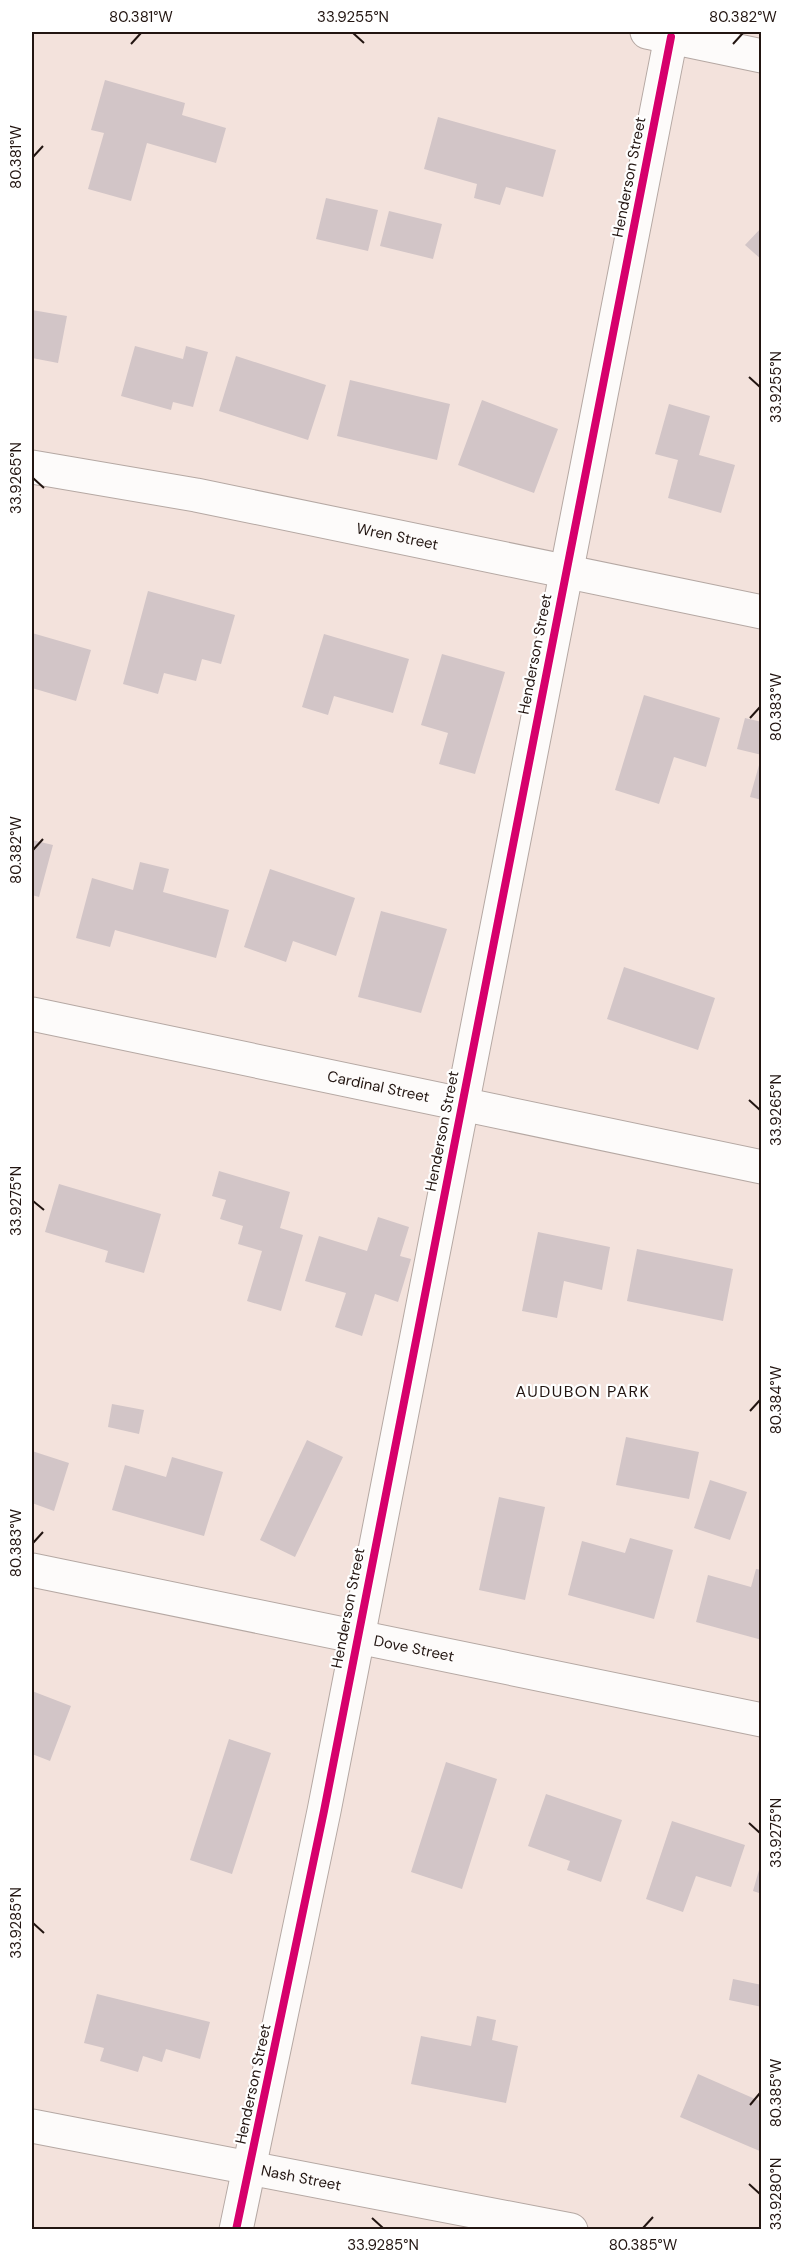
<svg xmlns="http://www.w3.org/2000/svg" width="793" height="2261" font-family="'DM Sans',sans-serif">
	<style>
		.building { fill: #d2c5c7 }
		.lines { fill: none; stroke-linecap: round; stroke-linejoin: round }
		.minor-casing { stroke: #b5a8a3; stroke-width: 35 }
		.minor { stroke: #fdfbfa; stroke-width: 33 }
		.cycleway-casing { stroke: #fff; stroke-width: 11 }
		.cycleway { stroke: #d6006c; stroke-width: 8 }
		.ticks { fill: none; stroke: #221511; stroke-width: 2 }
		.labels { text-anchor: middle; dominant-baseline: central; stroke-width: 4.5; stroke-linejoin: round; paint-order: stroke }
		.street-label { font-size: 15px; fill: #221511; stroke: #fff }
		.neighbourhood-label { font-size: 16px; letter-spacing: 1.5px; fill: #221511; stroke: #fff }
		.neatline { fill: none; stroke: #221511; stroke-width: 2 }
		.ticks-label { font-size: 15px; text-anchor: middle; fill: #221511 }
	</style>
	<rect width="100%" height="100%" fill="#f3e2dc"/>
	<!-- building -->
	<path class="building" d="M105,80L185,103L182,115L226,128L216,163L147,143L131,201L88,189L104,133L91,130Z
		M438,117L556,150L543,197L506,187L500,205L474,198L477,184L424,169Z
		M326,198L378,210L368,251L316,239Z
		M389,211L442,224L433,259L380,246Z
		M762,227V260L745,245Z
		M32,310L67,316L58,363L32,358Z
		M135,346L183,359L186,346L208,352L193,407L173,402L171,410L121,396Z
		M236,356L326,385L308,440L219,411Z
		M350,380L450,404L437,460L337,436Z
		M482,400L558,429L534,493L458,465Z
		M669,404L710,416L699,455L735,465L721,513L668,498L678,460L655,454Z
		M148,591L235,615L221,664L202,659L196,681L164,673L158,694L123,684Z
		M32,633L91,650L76,701L32,688Z
		M324,634L409,659L393,713L334,696L328,715L302,707Z
		M442,654L505,672L475,774L439,764L448,733L421,725Z
		M644,695L720,718L706,767L674,757L659,804L615,790Z
		M745,718L762,722V755L737,749Z
		M761,758H762V800L750,797Z
		M32,840L53,845L39,897L32,895Z
		M140,862L169,869L163,892L229,910L216,958L115,930L110,947L76,938L92,878L133,890Z
		M270,869L355,898L336,956L293,941L286,962L244,947Z
		M381,911L447,929L421,1013L358,997Z
		M624,967L715,998L698,1050L607,1019Z
		M219,1171L290,1192L280,1228L303,1235L281,1311L247,1301L262,1251L238,1244L243,1226L220,1219L226,1200L212,1196Z
		M59,1184L161,1214L144,1273L105,1262L108,1251L45,1232Z
		M378,1217L409,1227L400,1256L411,1259L398,1302L375,1294L362,1336L335,1327L346,1293L305,1281L319,1236L367,1251Z
		M538,1232L610,1247L602,1290L564,1281L557,1318L522,1311Z
		M637,1249L733,1269L723,1321L627,1301Z
		M112,1404L144,1410L139,1434L108,1427Z
		M626,1437L699,1452L689,1499L616,1485Z
		M307,1440L343,1457L295,1557L260,1540Z
		M32,1451L69,1463L54,1511L32,1503Z
		M172,1457L223,1472L204,1536L112,1510L125,1465L166,1477Z
		M710,1480L747,1492L730,1540L694,1528Z
		M499,1497L545,1507L525,1600L479,1590Z
		M630,1538L673,1550L654,1619L568,1595L582,1541L625,1553Z
		M756,1569L762,1570V1640L696,1622L708,1575L751,1587Z
		M32,1691L71,1706L50,1761L32,1754Z
		M229,1739L271,1753L232,1874L190,1860Z
		M446,1762L497,1779L462,1889L411,1872Z
		M546,1794L622,1820L601,1882L567,1870L570,1861L528,1846Z
		M672,1821L745,1845L731,1887L696,1876L683,1912L646,1899Z
		M761,1863H762V1894L753,1891Z
		M733,1979L762,1985V2007L729,2000Z
		M97,1994L210,2022L200,2059L166,2049L162,2062L143,2056L138,2072L100,2061L104,2048L84,2043Z
		M477,2016L496,2020L492,2040L518,2046L506,2103L411,2084L421,2036L471,2046Z
		M698,2074L762,2102V2152L680,2117Z"/>
	<g class="lines">
		<!-- minor casing -->
		<g class="minor-casing">
			<g id="minor">
				<path d="M647,32L762,56"/>
				<path id="s1" d="M32,467L196,495L762,612"/>
				<path id="s2" d="M32,1014L762,1167"/>
				<path id="s3" d="M32,1570L762,1720"/>
				<path id="s4" d="M32,2126L571,2230"/>
				<path d="M236,2230L324,1811L671,37"/>
			</g>
		</g>
		<!-- minor -->
		<use href="#minor" class="minor"/>
		<!-- cycleway casing -->
		<g class="cycleway-casing">
			<path id="cycleway" d="M236,2230L324,1811L671,37"/>
		</g>
		<!-- cycleway -->
		<use href="#cycleway" class="cycleway"/>
	</g>
	<!-- ticks -->
	<path class="ticks" d="M353,33L364,43M131,44L141,33M733,44L743,33M33,157L43,146M749,377L760,387M33,478L44,488M750,718L760,707M33,850L43,839M749,1100L760,1110M33,1201L44,1210M750,1411L760,1400M33,1543L43,1532M749,1823L760,1833M33,1923L44,1933M750,2105L760,2093M749,2184L760,2194M372,2218L383,2228M643,2228L653,2217"/>
	<g class="labels">
		<!-- street labels -->
		<g class="street-label">
			<text transform="translate(629 177) rotate(-79)">Henderson Street</text>
			<text stroke="none"><textPath href="#s1" startOffset="372">Wren Street</textPath></text>
			<text transform="translate(535 654) rotate(-79)">Henderson Street</text>
			<text stroke="none"><textPath href="#s2" startOffset="354">Cardinal Street</textPath></text>
			<text transform="translate(442 1131) rotate(-79)">Henderson Street</text>
			<text transform="translate(348 1608) rotate(-79)">Henderson Street</text>
			<text stroke="none"><textPath href="#s3" startOffset="390">Dove Street</textPath></text>
			<text transform="translate(253 2084) rotate(-78)">Henderson Street</text>
			<text stroke="none"><textPath href="#s4" startOffset="274">Nash Street</textPath></text>
		</g>
		<!-- neighbourhood labels -->
		<g class="neighbourhood-label">
			<text x="583" y="1391">AUDUBON PARK</text>
		</g>
	</g>
	<!-- border -->
	<rect width="793" height="2261" fill="none" stroke="#ffffff" stroke-width="66"/>
	<rect x="33" y="33" width="727" height="2195" class="neatline"/>
	<g class="ticks-label">
		<text x="141" y="22">80.381°W</text>
		<text x="353" y="22">33.9255°N</text>
		<text x="743" y="22">80.382°W</text>
		<text transform="translate(16 157) rotate(-90)" y="5">80.381°W</text>
		<text transform="translate(776 387) rotate(-90)" y="5">33.9255°N</text>
		<text transform="translate(16 478) rotate(-90)" y="5">33.9265°N</text>
		<text transform="translate(776 707) rotate(-90)" y="5">80.383°W</text>
		<text transform="translate(16 850) rotate(-90)" y="5">80.382°W</text>
		<text transform="translate(776 1110) rotate(-90)" y="5">33.9265°N</text>
		<text transform="translate(16 1201) rotate(-90)" y="5">33.9275°N</text>
		<text transform="translate(776 1400) rotate(-90)" y="5">80.384°W</text>
		<text transform="translate(16 1543) rotate(-90)" y="5">80.383°W</text>
		<text transform="translate(776 1833) rotate(-90)" y="5">33.9275°N</text>
		<text transform="translate(16 1923) rotate(-90)" y="5">33.9285°N</text>
		<text transform="translate(776 2093) rotate(-90)" y="5">80.385°W</text>
		<text transform="translate(776 2194) rotate(-90)" y="5">33.9280°N</text>
		<text x="383" y="2250">33.9285°N</text>
		<text x="643" y="2250">80.385°W</text>
	</g>
</svg>
